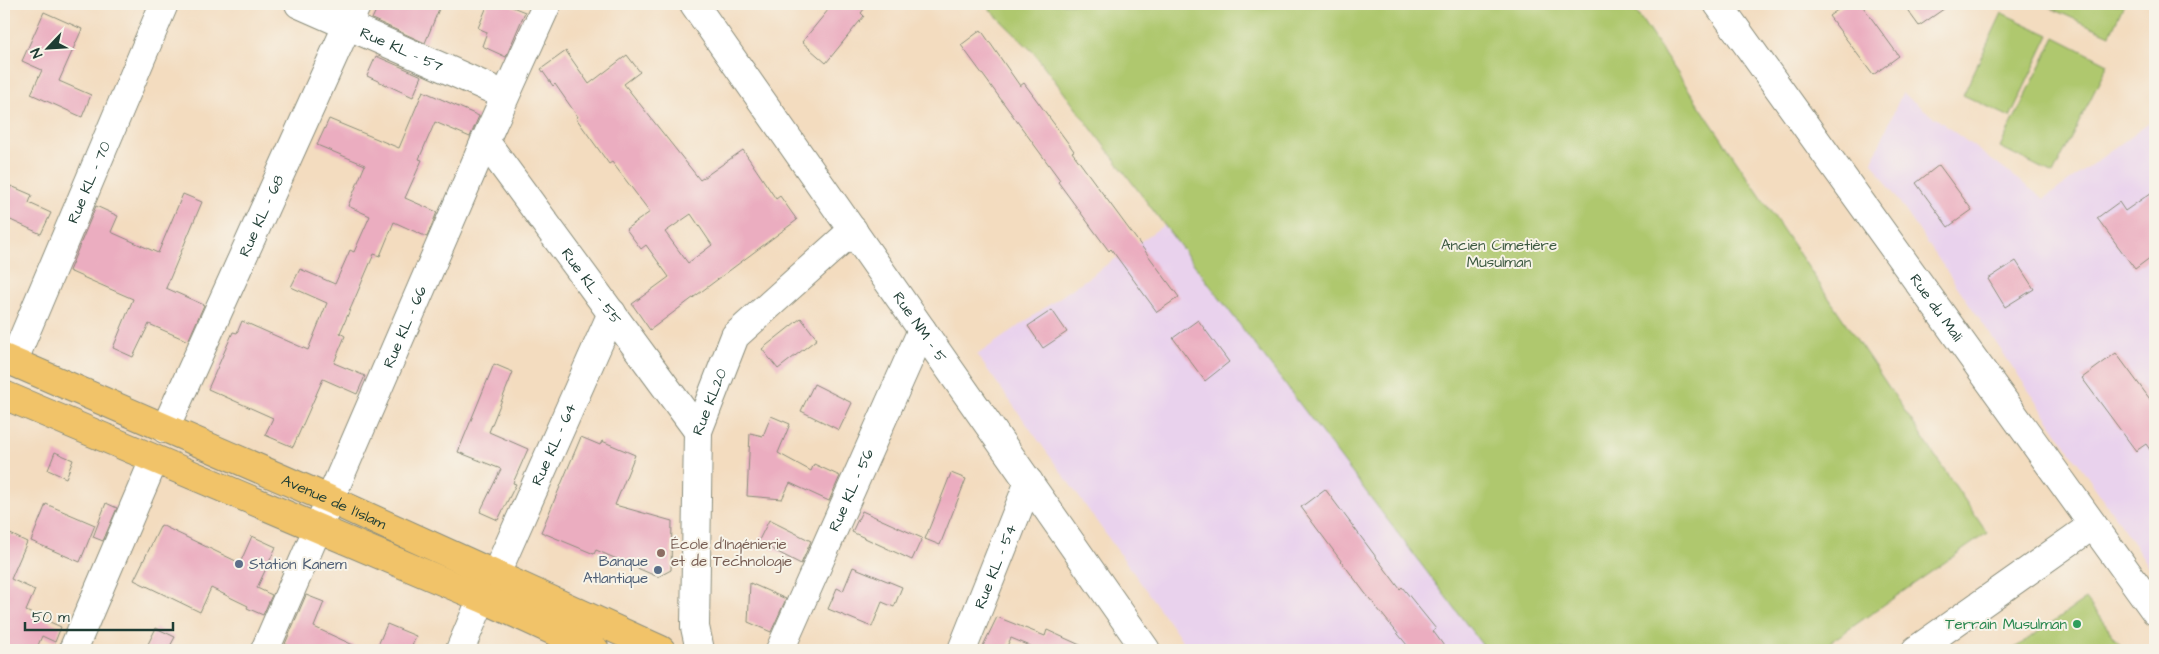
<svg xmlns="http://www.w3.org/2000/svg" width="2159" height="654" font-family="'Architects Daughter',sans-serif">
	<style>
		.built { fill: #e9d2ed }
		.green { fill: #afc86e; stroke: #678251 }
		.building { fill: #ebadc0; fill-rule: evenodd }
		.lines { fill: none; stroke-linecap: round; stroke-linejoin: round }
		.minor-casing { stroke: #898c7a; stroke-width: 30 }
		.major-casing { stroke: #898c7a; stroke-width: 30 }
		.minor { stroke: #fff; stroke-width: 28 }
		.major { stroke: #f1c369; stroke-width: 28 }
		.education-dot { fill: #8d6e63; stroke: #f7f3e8; stroke-width: 2 }
		.service-dot { fill: #5c6f8a; stroke: #f7f3e8; stroke-width: 2 }
		.leisure-dot { fill: #2e9e5b; stroke: #f7f3e8; stroke-width: 2 }
		.labels { text-anchor: middle; dominant-baseline: central; stroke-width: 4; stroke-linejoin: round; paint-order: stroke }
		.street-label { font-size: 15px; fill: #1f3d34; stroke: #f7f3e8 }
		.park-label { font-size: 15px; fill: #3c5940; stroke: #f7f3e8 }
		.education-label { font-size: 15px; fill: #785e54; stroke: #f7f3e8; text-anchor: start }
		.service-label { font-size: 15px; fill: #4e5e75; stroke: #f7f3e8; text-anchor: end }
		.leisure-label { font-size: 15px; fill: #27864d; stroke: #f7f3e8; text-anchor: end }
	</style>
	<rect width="100%" height="100%" fill="#f7f3e8"/>
	<filter id="ink" filterUnits="userSpaceOnUse"><feTurbulence type="fractalNoise" baseFrequency=".02" numOctaves="2"/><feDisplacementMap in="SourceGraphic" scale="10" xChannelSelector="R" yChannelSelector="G"/><feConvolveMatrix kernelMatrix="1 2 1 2 8 2 1 2 1" color-interpolation-filters="sRGB"/></filter>
	<filter id="wash" filterUnits="userSpaceOnUse"><feTurbulence type="fractalNoise" baseFrequency=".0096" numOctaves="4" result="noise"/><feDisplacementMap in="SourceGraphic" scale="20" xChannelSelector="R" yChannelSelector="G"/><feGaussianBlur stdDeviation="1.12" result="paint"/><feColorMatrix in="noise" values="0 0 0 0 0 0 0 0 0 0 0 0 0 0 0 0 0 1.4 0 .05"/><feComposite in="paint" operator="in"/></filter>
	<g filter="url(#wash)">
		<rect width="100%" height="100%" fill="#f3dcbf"/>
		<!-- built -->
		<path class="built" d="M1902,93L2044,199L2155,119V575L1872,162Z
			M1164,225L1486,650H1189L977,355Z"/>
		<!-- green -->
		<path class="green" d="M984,4H1631L1987,533L1819,650H1486L1034,53Z
			M2041,4H2124L2110,35Z
			M2002,13L2049,35L2010,117L1963,95Z
			M2055,37L2108,64L2053,174L2000,147Z
			M2086,599L2124,650H2012Z"/>
		<g id="blocks">
			<!-- building -->
			<path class="building" d="M379,4H441L425,43L372,19Z
				M488,4H505L525,12L506,57L482,46L487,32L478,28Z
				M833,4H868L861,13L864,16L826,63L802,42Z
				M1846,4H1861L1899,56L1873,75L1829,16Z
				M1903,4H1951L1919,26Z
				M44,12L82,29L59,81L91,95L82,117L31,94L42,70L22,61Z
				M981,30L1020,86L1024,83L1074,151L1072,152L1179,297L1157,312L1111,249L1109,251L1058,182L1060,180L961,45Z
				M566,51L589,84L627,55L640,72L624,84L700,180L743,150L776,199L780,196L797,220L650,330L632,304L669,277L646,245L641,249L626,229L650,212L612,162L609,164L576,118L578,117L555,84L553,86L541,69ZM691,214L712,245L688,263L665,232Z
				M376,56L422,76L413,97L367,76Z
				M423,91L479,116L470,137L435,122L419,159L422,160L405,198L437,212L427,237L394,222L380,256L374,254L340,333L345,336L334,363L365,376L357,394L323,379L293,447L265,435L273,418L208,389L233,332L237,333L242,321L308,350L327,303L291,287L300,269L335,284L350,250L354,252L370,216L348,206L365,165L317,145L329,119L399,148Z
				M1939,165L1972,210L1948,227L1916,183Z
				M11,186L32,195L29,203L51,213L41,234L4,217V192L8,194Z
				M2155,190V254L2135,269L2097,218L2119,202L2125,211Z
				M183,194L202,202L166,288L204,305L188,341L149,324L133,357L113,348L133,299L69,271L96,206L118,216L111,232L158,253Z
				M2016,261L2034,289L2005,307L1988,279Z
				M1052,310L1067,332L1043,348L1028,326Z
				M801,318L817,339L778,369L762,349Z
				M1198,320L1229,362L1205,381L1173,338Z
				M2116,353L2155,406V457L2146,444L2136,451L2082,378Z
				M494,364L513,372L489,432L528,449L513,483L516,484L498,520L480,512L501,469L458,452Z
				M814,384L852,403L839,430L801,411Z
				M771,416L790,424L778,453L811,471L814,464L840,476L829,501L790,483L782,499L747,496L750,433L763,436Z
				M581,437L600,445L602,441L635,455L615,505L672,521L671,570L658,577L596,550L594,554L541,532Z
				M55,452L73,460L66,478L48,470Z
				M951,473L966,479L940,545L925,539Z
				M1325,489L1400,589L1402,587L1436,629L1433,631L1447,650H1411L1365,593L1301,507Z
				M106,503L117,508L103,541L93,537Z
				M46,504L95,525L80,562L31,541Z
				M862,511L922,538L912,560L852,532Z
				M769,520L811,541L801,564L758,542Z
				M161,525L240,563L252,536L276,547L257,588L272,595L263,615L247,608L248,606L211,588L200,612L134,580Z
				M4,531L27,542L11,579L35,590L26,611L61,627L55,642L42,636L36,650H4Z
				M853,567L902,587L894,607L882,602L872,627L828,609L837,588L843,591Z
				M750,583L786,599L771,632L748,622Z
				M306,595L324,602L314,627L364,650H299L285,644Z
				M997,617L1045,636L1047,630L1091,650H1040L1011,638L1005,650H981Z
				M387,624L416,636L410,650H376Z
				M156,628L175,637L168,650H145Z"/>
		</g>
	</g>
	<g filter="url(#ink)">
		<use href="#blocks" fill-opacity="0" stroke="#898c7a" stroke-width="1"/>
		<g class="lines">
			<!-- minor casing -->
			<g class="minor-casing">
				<g id="minor">
					<path id="s1" d="M299,4L505,95"/>
					<path id="s2" d="M694,4L1146,650"/>
					<path id="s3" d="M1718,4L2155,611"/>
					<path id="s4" d="M485,141L698,431"/>
					<path id="s5" d="M13,362L164,4"/>
					<path id="s6" d="M165,429L357,4"/>
					<path id="s7" d="M496,574L612,313"/>
					<path d="M73,650L154,460"/>
					<path id="s8" d="M265,650L485,141L547,4"/>
					<path d="M460,650L482,598"/>
					<path id="s9" d="M700,650L695,627L698,431L735,336L853,230"/>
					<path id="s10" d="M780,650L922,330"/>
					<path id="s11" d="M962,650L1029,482"/>
					<path d="M1916,650L2093,525"/>
				</g>
			</g>
			<!-- major casing -->
			<g class="major-casing">
				<g id="major">
					<path id="s12" d="M4,358L331,500L661,650"/>
					<path d="M4,395L482,598L595,650"/>
				</g>
			</g>
			<!-- minor -->
			<use href="#minor" class="minor"/>
			<!-- major -->
			<use href="#major" class="major"/>
		</g>
	</g>
	<!-- markers -->
	<circle class="education-dot" cx="661" cy="553" r="5"/>
	<g class="service-dot">
		<circle cx="239" cy="564" r="5"/>
		<circle cx="658" cy="570" r="5"/>
	</g>
	<circle class="leisure-dot" cx="2077" cy="624" r="5"/>
	<g class="labels">
		<!-- street labels -->
		<g class="street-label">
			<text stroke="none"><textPath href="#s1" startOffset="112">Rue KL - 57</textPath></text>
			<text stroke="none"><textPath href="#s5" startOffset="195">Rue KL - 70</textPath></text>
			<text stroke="none"><textPath href="#s6" startOffset="234">Rue KL - 68</textPath></text>
			<text stroke="none"><textPath href="#s4" startOffset="180">Rue KL - 55</textPath></text>
			<text stroke="none"><textPath href="#s3" startOffset="374">Rue du Mali</textPath></text>
			<text stroke="none"><textPath href="#s8" startOffset="352">Rue KL - 66</textPath></text>
			<text stroke="none"><textPath href="#s2" startOffset="394">Rue NM - 5</textPath></text>
			<text stroke="none"><textPath href="#s9" startOffset="251">Rue KL20</textPath></text>
			<text stroke="none"><textPath href="#s7" startOffset="142">Rue KL - 64</textPath></text>
			<text stroke="none"><textPath href="#s10" startOffset="175">Rue KL - 56</textPath></text>
			<text stroke="none"><textPath href="#s12" startOffset="360">Avenue de l'Islam</textPath></text>
			<text stroke="none"><textPath href="#s11" startOffset="90">Rue KL - 54</textPath></text>
		</g>
		<!-- park labels -->
		<g class="park-label">
			<text x="1499" y="245">Ancien Cimetière<tspan x="1499" dy="17">Musulman</tspan></text>
		</g>
		<!-- education labels -->
		<g class="education-label">
			<text x="671" y="544">École d'Ingénierie<tspan x="671" dy="17">et de Technologie</tspan></text>
		</g>
		<!-- service labels -->
		<g class="service-label">
			<text x="648" y="561">Banque<tspan x="648" dy="17">Atlantique</tspan></text>
			<text x="249" y="564" text-anchor="start">Station Kanem</text>
		</g>
		<!-- leisure labels -->
		<g class="leisure-label">
			<text x="2067" y="624">Terrain Musulman</text>
		</g>
	</g>
	<!-- margin -->
	<rect width="2159" height="654" fill="none" stroke="#f7f3e8" stroke-width="20"/>
	<!-- north arrow -->
	<g transform="translate(48 48) rotate(245)" stroke="#f7f3e8" stroke-width="4" paint-order="stroke">
	<path d="M0-4L9 19L0 12L-9 19Z" fill="#1f3d34"/>
	<text y="-8" font-size="14" font-weight="bold" text-anchor="middle" fill="#1f3d34">N</text>
	</g>
	<!-- scale -->
	<path d="M25 622v8h148v-8" fill="none" stroke="#1f3d34" stroke-width="2.5"/>
	<text x="32" y="622" font-size="15" fill="#1f3d34" stroke="#f7f3e8" stroke-width="4" paint-order="stroke">50 m</text>
</svg>
